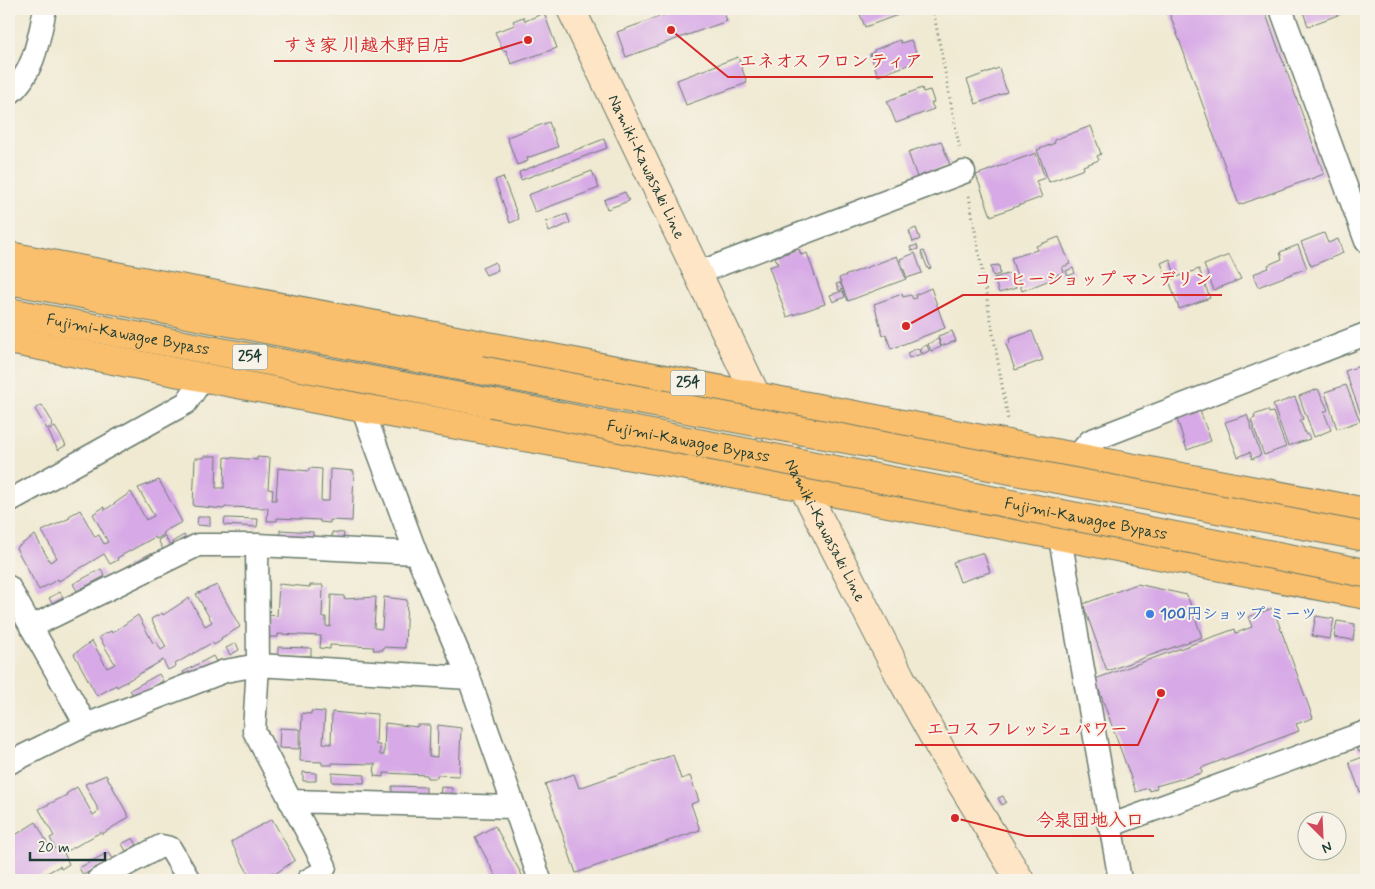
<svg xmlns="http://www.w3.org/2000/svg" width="1375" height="889" font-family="Mynerve,'Klee One',sans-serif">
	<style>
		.building { fill: #d7a9e7 }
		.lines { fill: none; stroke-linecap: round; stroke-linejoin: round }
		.street-casing { stroke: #687a6c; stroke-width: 25 }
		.secondary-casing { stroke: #687a6c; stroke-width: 30 }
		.highway-casing { stroke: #687a6c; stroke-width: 30 }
		.path { stroke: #687a6c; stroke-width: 3; stroke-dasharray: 1 4; stroke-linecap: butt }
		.street { stroke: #fff; stroke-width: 22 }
		.secondary { stroke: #fde5c5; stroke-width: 28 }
		.highway { stroke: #f9bf6d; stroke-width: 28 }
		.highway-bridge-casing { stroke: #687a6c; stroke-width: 30; stroke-linecap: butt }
		.highway-bridge { stroke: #f9bf6d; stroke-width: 28 }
		.shop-dot { fill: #3f7fe0; stroke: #f7f3e8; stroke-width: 2 }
		.labels { text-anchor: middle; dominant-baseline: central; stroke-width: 4; stroke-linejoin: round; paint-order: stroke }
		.shield { fill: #f7f3e8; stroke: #60746a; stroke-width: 1 }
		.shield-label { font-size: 15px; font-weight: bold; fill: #1f3d34 }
		.street-label { font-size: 16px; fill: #1f3d34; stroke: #f7f3e8 }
		.shop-label { font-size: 16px; font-weight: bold; fill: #366cbe; stroke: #f7f3e8; text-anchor: start }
		.leader { fill: none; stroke: #d62828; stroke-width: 2 }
		.callout-dot { fill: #d62828; stroke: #f7f3e8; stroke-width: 2 }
		.callout-label { font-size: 18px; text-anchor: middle; font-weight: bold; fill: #d62828; stroke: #f7f3e8; stroke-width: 4; stroke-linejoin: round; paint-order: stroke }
	</style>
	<rect width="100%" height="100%" fill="#f7f3e8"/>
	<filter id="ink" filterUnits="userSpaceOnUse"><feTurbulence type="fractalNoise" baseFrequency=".02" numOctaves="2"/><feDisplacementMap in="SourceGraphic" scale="10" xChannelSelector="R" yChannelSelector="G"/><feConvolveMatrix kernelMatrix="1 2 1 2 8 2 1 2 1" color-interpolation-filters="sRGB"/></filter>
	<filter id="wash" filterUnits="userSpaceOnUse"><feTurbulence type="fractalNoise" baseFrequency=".0096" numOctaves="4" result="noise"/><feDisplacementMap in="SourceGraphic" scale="20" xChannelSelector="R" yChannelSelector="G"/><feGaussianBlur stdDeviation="1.12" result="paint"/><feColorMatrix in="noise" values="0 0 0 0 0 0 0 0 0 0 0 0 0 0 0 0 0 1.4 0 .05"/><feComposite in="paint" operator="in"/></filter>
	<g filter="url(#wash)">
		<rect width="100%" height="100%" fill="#f0ead3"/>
		<g id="blocks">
			<!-- building -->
			<path class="building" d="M681,9H723L727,21L626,57L617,32Z
				M858,9H905L906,12L865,27Z
				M1168,9H1264L1324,174L1239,205Z
				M1302,9H1345L1346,12L1308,26Z
				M544,13L557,48L511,64L506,50L503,51L495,32L515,25L513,21L523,17L525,21Z
				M900,40L901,43L911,40L917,54L911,57L913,63L878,76L870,54L874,52V50Z
				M738,57L747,83L686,105L677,80Z
				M999,68L1007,92L976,104L967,80Z
				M922,88L923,92L930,90L934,102L931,103L934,109L896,123L887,101Z
				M549,122L558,147L527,158L528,161L517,165L507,137Z
				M1091,126L1101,154L1097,156L1099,160L1083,166L1084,169L1049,182L1037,150L1055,143L1054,140Z
				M604,139L607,148L521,180L519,172Z
				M941,141L950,165L917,177L908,152Z
				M1036,153L1045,178L1036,181L1042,197L991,216L976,175Z
				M592,171L599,188L535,212L528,195Z
				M503,177L519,219L510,223L495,180Z
				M625,192L629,201L607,209L604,200Z
				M567,214L570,223L549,232L546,222Z
				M916,228L920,239L913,242L909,231Z
				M1324,233L1328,243L1338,239L1343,253L1311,266L1301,242Z
				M1059,237L1070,264L1062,267L1064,272L1054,276L1055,278L1022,291L1011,258L1037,250L1036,246Z
				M917,245L918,249L912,251L910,247Z
				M1298,245L1307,268L1258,287L1253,274L1269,268L1268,265L1282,259L1280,252Z
				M799,249L801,255L807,253L825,304L787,317L769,267L778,264L775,257Z
				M924,251L931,268L928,269L921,252Z
				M915,253L922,273L907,278L900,259Z
				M1229,255L1241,279L1214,290L1204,265Z
				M897,256L906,279L848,301L839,278Z
				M1170,259L1174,272L1166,275L1161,263Z
				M495,262L498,270L486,275L482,268Z
				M999,265L1000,274L993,276L991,266Z
				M1073,268L1075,273L1068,276L1066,271Z
				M1199,269L1210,298L1179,309L1169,280Z
				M1011,273L1016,288L999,293L994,278Z
				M840,283L843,289L839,291L836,284Z
				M931,288L945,328L891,349L886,334L883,336L874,304L902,294L903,297L911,295L913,299L916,298L915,295Z
				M843,291L845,297L833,302L830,295Z
				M952,331L956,341L941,346L938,336Z
				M1032,331L1043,360L1015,370L1006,344L1010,343L1009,339Z
				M938,339L941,347L931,351L928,344Z
				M927,345L929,351L922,354L920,348Z
				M918,348L921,354L909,358L907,353Z
				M1363,365L1364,369H1366V419L1363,420L1345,371Z
				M1346,385L1360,421L1337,429L1325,392Z
				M1318,389L1328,410L1324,412L1331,430L1314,437L1299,396Z
				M1295,397L1303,419L1300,420L1306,435L1308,434L1310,439L1288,446L1273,405Z
				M42,405L53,423L51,424L53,426L47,429L35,409Z
				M1268,410L1269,413L1273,412L1286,447L1264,455L1251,420L1255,418L1254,415Z
				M1200,411L1211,441L1187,450L1177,419Z
				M1247,415L1261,455L1252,459L1250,452L1238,457L1225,422Z
				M55,427L66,445L58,450L48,431Z
				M204,456H217L216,488H224L225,457L257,460V457L270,458L268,489L273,490L272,500H276L278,468L309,471V468L322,469L321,501H329L330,469L354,471L352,521L330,520V523L320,522V520L277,518V521H267L268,508L225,507L224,509L193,506L195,458H204Z
				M159,480L182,522L163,532L164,535L156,539L155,537L117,558L118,560L110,564L104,554L59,581L58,579L39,590L16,548L35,535L50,562L57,558L42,531L70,518L69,516L80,510L95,537L99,535L104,544L108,542L93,514L104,507L105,510L131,492L146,520L154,516L138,488Z
				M198,517H210V526L197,525Z
				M225,518L258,519L257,527L224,525Z
				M280,530L313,532V539L280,538Z
				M332,532L344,533L343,540H332Z
				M184,535L187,541L175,548L172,542Z
				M165,536L172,550L165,553L158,540Z
				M151,553L154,559L129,573L126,567Z
				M981,553L984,554L990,572L960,582L953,562Z
				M101,569L105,576L77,591L73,584Z
				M279,584L310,587V585H323L322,617H326V626L330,627L331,595L344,596V599L376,597L374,628L382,629L384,597L407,600L405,648L383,647V650H373L374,647L330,645V649L320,648L321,636L278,634V637H268L269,615L277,616Z
				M1137,584L1187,595L1202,637L1107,671L1083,604Z
				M217,585L240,627L221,638L222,640L214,645L213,642L175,664L176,666L168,670L163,660L117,687L116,685L97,696L74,654L92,641L107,668L115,664L99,637L111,631L112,633L138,615L153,643L156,641L161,650L166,647L151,619L162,613L163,615L189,598L205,626L212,622L196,594Z
				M60,592L63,597L52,603L49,598Z
				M1273,608L1313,718L1296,724L1299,731L1201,768L1202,773L1156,786L1157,788L1150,791L1148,788L1136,792L1095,679L1235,629L1236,633L1252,627L1248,617Z
				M1316,616L1334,619L1330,639L1312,636Z
				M1337,621L1355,624L1353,640L1334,637Z
				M236,643L239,650L230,655L226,648Z
				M278,647L311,648V656L278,655Z
				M213,656L217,663L187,679L183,672Z
				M159,674L163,681L134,697L130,690Z
				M311,711L325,712L323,743L331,744L332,712L364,715V713L377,714L376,745H380V755H384L385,723L417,727V725H430L429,756L437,757L438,725L461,728L459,776L437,775V778H427V775L384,773V777L374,776L375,764L332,763V765H322V762L300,761L302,713L311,714Z
				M280,728L299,729V749L279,748Z
				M1366,742V749L1359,752L1356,746Z
				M673,755L681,779L690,776L699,801L691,804L700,830L576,873L545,784L574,774L579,788Z
				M1366,756V790L1360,792L1349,762Z
				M303,772L316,773V781H303Z
				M332,773L365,775L364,783L332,782Z
				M106,775L129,817L102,834L101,832L64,853L69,864L61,869L60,866L34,880H9V873L12,871L9,864V839L36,822L51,850L55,848L50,838L54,836L39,809L67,795L66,794L77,787L93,815L99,811L85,784Z
				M392,786L426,787V795L392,793Z
				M441,787L452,788V795H440Z
				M1003,796L1006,802L1002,805L998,798Z
				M272,819L295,860L275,874L273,872L259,880H252L231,842Z
				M495,826L523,877L517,880H498L475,837Z
				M133,838L137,845L126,851L122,844Z
				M109,852L113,859L83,875L79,868Z"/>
		</g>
	</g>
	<g filter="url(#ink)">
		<use href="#blocks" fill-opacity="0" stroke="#687a6c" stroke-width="1"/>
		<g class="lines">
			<!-- street casing -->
			<g class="street-casing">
				<path id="street" d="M1281,9L1366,241
					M9,94C34,74 39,38 45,9
					M698,273L964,172
					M362,408L416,553L469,678L540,880
					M1076,457L1090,441L1366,334
					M9,501L186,403L204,377
					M1060,538L1120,880
					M257,545L258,665L254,731L325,866L323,872L308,880
					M9,587L86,725
					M31,627L198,545H257L416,553
					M9,763L86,725L225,671L258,665L469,678
					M290,801L513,807
					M1109,826L1366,732
					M98,880L161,846L170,848L189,880"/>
			</g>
			<!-- secondary casing -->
			<g class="secondary-casing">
				<g id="secondary">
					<path id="s1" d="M571,9L756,395L901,678L944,755L1020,880"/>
				</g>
			</g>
			<!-- highway casing -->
			<g class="highway-casing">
				<g id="highway">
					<path d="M9,256C461,340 914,426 1366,512"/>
					<path d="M9,280L480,370"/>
					<path id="s2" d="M9,312L492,403"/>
					<path d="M9,340L362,408L805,487L1366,595"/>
				</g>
			</g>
			<!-- path -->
			<path class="path" d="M933,9L960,151
				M969,196L1008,419"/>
			<!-- street -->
			<use href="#street" class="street"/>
			<!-- secondary -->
			<use href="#secondary" class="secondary"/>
			<!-- highway -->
			<use href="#highway" class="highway"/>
			<!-- highway-bridge casing -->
			<g class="highway-bridge-casing">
				<g id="highway-bridge">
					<path d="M480,370L1366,537"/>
					<path id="s3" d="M492,403L1365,573"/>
				</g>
			</g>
			<!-- highway-bridge -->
			<use href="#highway-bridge" class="highway-bridge"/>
		</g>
	</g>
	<!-- markers -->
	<circle class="shop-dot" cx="1150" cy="614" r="5"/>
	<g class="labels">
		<!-- shield labels -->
		<g class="shield">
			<rect x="232.5" y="344.5" width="35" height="25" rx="4"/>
			<rect x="670.5" y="370.5" width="35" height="25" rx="4"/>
		</g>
		<g class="shield-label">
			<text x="250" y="357">254</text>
			<text x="688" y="383">254</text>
		</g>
		<!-- street labels -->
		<g class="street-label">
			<text stroke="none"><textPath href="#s1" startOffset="175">Namiki-Kawasaki Line</textPath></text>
			<text stroke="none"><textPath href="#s2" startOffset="121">Fujimi-Kawagoe Bypass</textPath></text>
			<text stroke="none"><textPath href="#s3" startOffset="200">Fujimi-Kawagoe Bypass</textPath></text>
			<text stroke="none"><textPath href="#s3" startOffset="605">Fujimi-Kawagoe Bypass</textPath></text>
			<text stroke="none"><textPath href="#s1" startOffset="580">Namiki-Kawasaki Line</textPath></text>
		</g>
		<!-- shop labels -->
		<g class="shop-label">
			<text x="1160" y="614">100円ショップ ミーツ</text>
		</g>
	</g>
	<!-- callouts -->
	<path class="leader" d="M528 40L461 61H274M671 30L728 77H933M906 326L963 295H1222M1161 693L1138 745H915M955 818L1026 836H1154"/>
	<g class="callout-dot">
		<circle cx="528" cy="40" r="5"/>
		<circle cx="671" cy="30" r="5"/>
		<circle cx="906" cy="326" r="5"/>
		<circle cx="1161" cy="693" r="5"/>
		<circle cx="955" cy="818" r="5"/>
	</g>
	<g class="callout-label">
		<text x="367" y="51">すき家 川越木野目店</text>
		<text x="831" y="67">エネオス フロンティア</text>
		<text x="1093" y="285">コーヒーショップ マンデリン</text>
		<text x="1027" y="735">エコス フレッシュパワー</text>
		<text x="1090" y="826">今泉団地入口</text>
	</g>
	<!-- margin -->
	<rect width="1375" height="889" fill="none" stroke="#f7f3e8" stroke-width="30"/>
	<!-- north arrow -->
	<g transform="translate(1322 836) rotate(156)"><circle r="24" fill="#f7f3e8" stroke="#a1aaa0"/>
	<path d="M0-4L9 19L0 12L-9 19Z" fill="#d1495b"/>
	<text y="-8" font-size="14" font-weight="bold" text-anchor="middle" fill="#1f3d34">N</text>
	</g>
	<!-- scale -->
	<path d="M30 852v8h75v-8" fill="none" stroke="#1f3d34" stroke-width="2.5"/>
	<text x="38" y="852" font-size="15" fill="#1f3d34" stroke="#f7f3e8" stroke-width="4" paint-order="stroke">20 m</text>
</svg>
